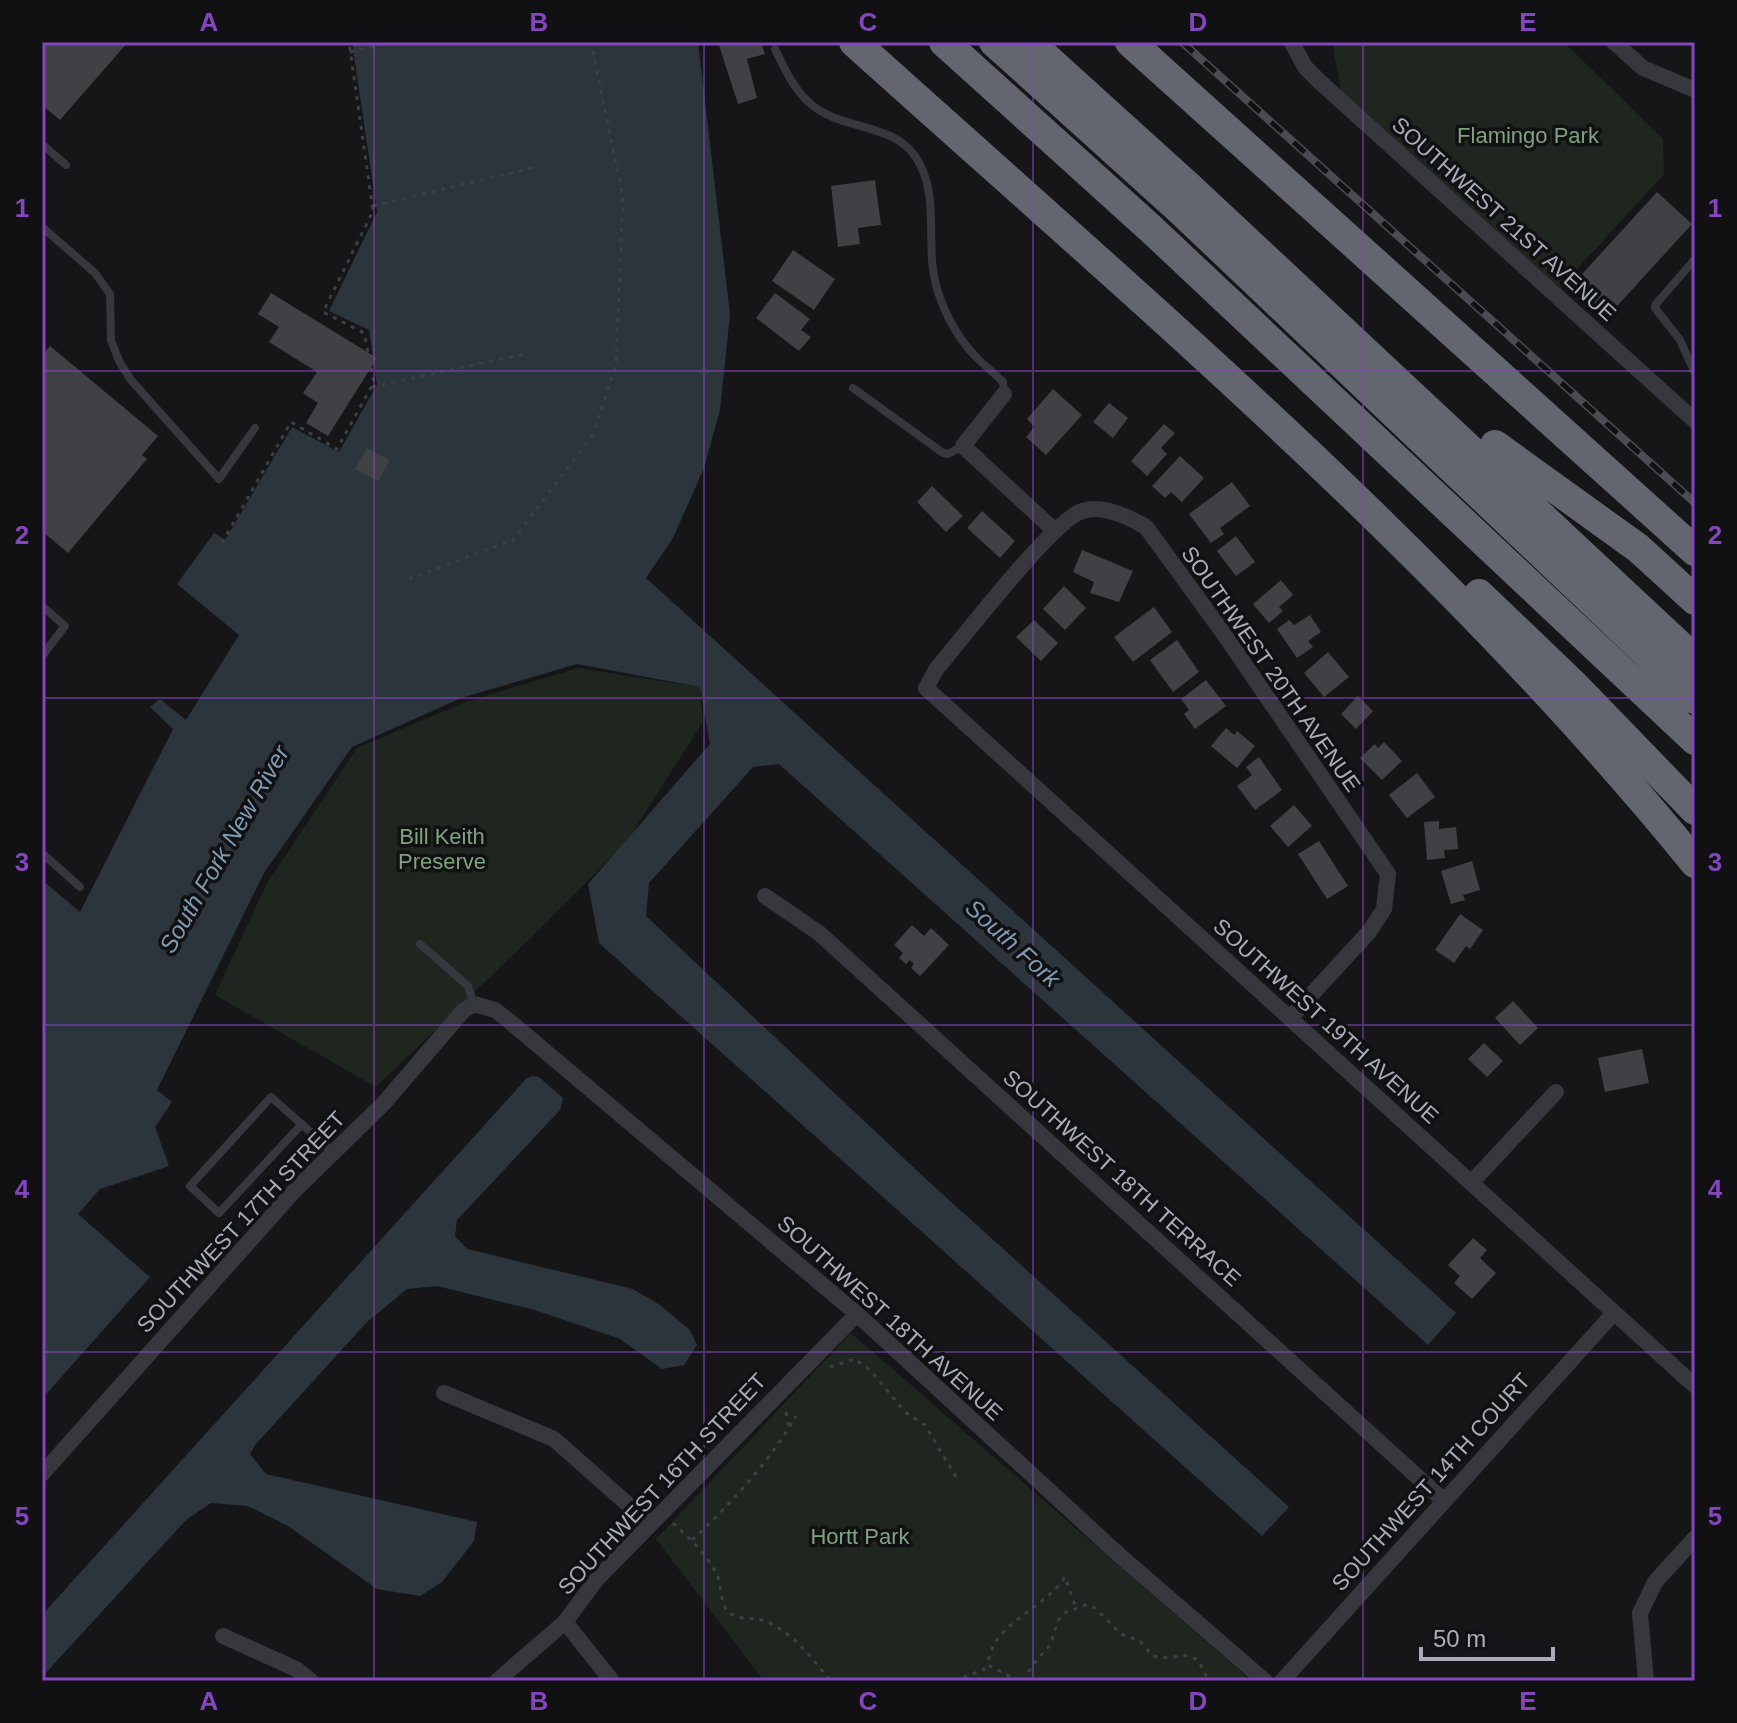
<svg xmlns="http://www.w3.org/2000/svg" width="1737" height="1723" font-family="Arial,sans-serif">
	<style>
		.green { fill: #1e261f }
		.water { fill: #2c353c }
		.building { fill: #404145 }
		.lines { fill: none; stroke-linecap: round; stroke-linejoin: round }
		.path { stroke: #3d3f44; stroke-width: 3; stroke-dasharray: 4 6; stroke-linecap: butt }
		.lane { stroke: #37383d; stroke-width: 8 }
		.street { stroke: #37383d; stroke-width: 16 }
		.highway { stroke: #63666e; stroke-width: 30 }
		.rail-casing { stroke: #4a4c52; stroke-width: 8 }
		.rail { stroke: #111113; stroke-width: 5; stroke-dasharray: 15; stroke-linecap: butt }
		.grid { fill: none; stroke: #8446be; stroke-width: 2; stroke-opacity: 0.55 }
		.labels { text-anchor: middle; dominant-baseline: central; stroke-width: 7; stroke-linejoin: round; paint-order: stroke }
		.park-label { font-size: 22px; fill: #7fa381; stroke: #111113 }
		.street-label { font-size: 22px; fill: #a8adb8; stroke: #111113 }
		.water-label { font-size: 24px; font-style: italic; fill: #7f9bb3; stroke: #111113 }
		.neatline { fill: none; stroke: #8446be; stroke-width: 3 }
		.grid-label { font-size: 26px; text-anchor: middle; font-weight: bold; fill: #8446be }
	</style>
	<rect width="100%" height="100%" fill="#161618"/>
	<!-- green -->
	<path class="green" d="M1332,42H1564L1663,139L1664,174L1560,288L1341,90Z
		M578,668L700,687L703,722L627,841L545,924L376,1087L215,995L267,883L357,748L465,702Z
		M851,1333L1246,1676L1247,1681H764L656,1539Z"/>
	<!-- water -->
	<path class="water" d="M352,42H698L730,314L720,410L704,468L673,538L646,578L1456,1313L1428,1345L779,764L753,767L649,883L646,916L928,1181L1289,1507L1262,1536L599,943L588,884L710,744L700,687L577,664L461,698L352,747L264,873L157,1090L172,1102L155,1127L169,1166L100,1189L78,1214L150,1277L42,1399V880L80,912L173,729L150,707L160,699L186,720L239,635L177,584L214,533L225,540L292,427L339,452L377,385L369,330L329,311L377,212Z
		M532,1076L539,1077L563,1098L560,1110L457,1220L455,1236L467,1249L633,1289L660,1305L690,1330L697,1345L684,1365L662,1369L620,1339L535,1310L437,1286L407,1289L367,1322L255,1445L250,1454L266,1474L477,1522L474,1541L442,1582L420,1596L377,1589L288,1526L248,1506L211,1503L186,1520L42,1677V1615L527,1078Z"/>
	<!-- building -->
	<path class="building" d="M42,42H128L60,120L42,105Z
		M718,42H761L765,54L747,59L757,98L738,104Z
		M875,180L881,225L858,228L860,244L838,247L831,186Z
		M1657,192L1692,224L1608,316L1573,284Z
		M793,250L835,279L814,310L772,281Z
		M271,293L377,358L328,436L306,423L318,403L303,393L317,372L269,342L279,327L258,314Z
		M775,293L810,319L801,330L811,337L799,351L756,318Z
		M50,346L158,436L142,455L147,459L68,553L42,531V356Z
		M1053,389L1082,415L1046,455L1026,437L1035,427L1027,419Z
		M1109,403L1128,418L1113,438L1093,422Z
		M1164,424L1175,433L1161,448L1167,454L1147,476L1131,461Z
		M367,448L390,460L378,481L355,469Z
		M1180,456L1204,478L1182,502L1171,492L1165,498L1152,486Z
		M1232,482L1250,506L1220,528L1224,534L1211,543L1189,514Z
		M932,486L963,516L946,532L917,502Z
		M982,511L1015,541L1000,558L967,528Z
		M1236,536L1255,562L1236,576L1217,551Z
		M1082,550L1133,571L1119,602L1090,593L1094,582L1073,572Z
		M1281,580L1293,595L1279,607L1283,611L1269,623L1253,604Z
		M1064,586L1086,608L1065,630L1043,609Z
		M1154,607L1172,632L1133,662L1114,637Z
		M1310,615L1321,632L1308,641L1313,647L1297,658L1277,629L1289,620L1294,625Z
		M1034,620L1058,643L1041,661L1016,637Z
		M1177,640L1199,672L1173,692L1150,660Z
		M1328,652L1349,677L1324,697L1304,673Z
		M1206,680L1226,706L1195,729L1184,714L1189,710L1181,699Z
		M1358,696L1373,711L1356,729L1341,714Z
		M1226,728L1234,735L1237,731L1255,746L1237,768L1211,746Z
		M1384,742L1402,761L1382,780L1360,758L1375,744L1378,748Z
		M1259,757L1282,790L1255,810L1237,786L1252,775L1246,767Z
		M1417,773L1435,797L1407,818L1389,795Z
		M1294,805L1312,826L1288,847L1270,826Z
		M1439,821V829L1456,827L1458,849L1444,850L1445,858L1427,860L1424,822Z
		M1319,841L1348,886L1327,899L1298,854Z
		M1472,861L1480,890L1463,895L1465,900L1451,904L1441,871Z
		M1460,914L1483,930L1470,949L1466,946L1454,963L1435,950Z
		M912,925L924,936L931,928L949,945L920,976L911,968L914,964L910,960L906,964L899,958L903,953L894,945Z
		M1513,1001L1538,1028L1520,1045L1495,1018Z
		M1484,1043L1503,1061L1487,1077L1468,1059Z
		M1642,1049L1649,1083L1605,1092L1598,1058Z
		M1473,1238L1487,1250L1480,1258L1496,1273L1472,1299L1454,1283L1460,1276L1448,1265Z"/>
	<g class="lines">
		<!-- path -->
		<path class="path" d="M350,52L393,42
			M373,206L536,167
			M372,387L524,354
			M222,543L291,422L337,449L374,382L364,333L323,312L373,211L349,42
			M409,579L513,540L593,434L616,365L623,197L591,42
			M830,1367L855,1359L871,1371L905,1412L925,1425L959,1482
			M786,1412L789,1427
			M673,1523C689,1538 707,1554 717,1575C722,1585 720,1602 727,1610C736,1621 750,1617 762,1620C792,1630 811,1658 831,1681
			M692,1540C729,1506 771,1460 796,1416
			M954,1681L983,1670L988,1665
			M1019,1681L988,1665C991,1623 1044,1610 1065,1577L1076,1608
			M1024,1681L1031,1667L1050,1645L1059,1619L1066,1612L1086,1605L1095,1608L1121,1634L1140,1641L1153,1656C1182,1663 1193,1640 1208,1681"/>
		<!-- lane -->
		<path class="lane" d="M775,49C784,68 795,92 812,105C842,130 892,123 915,156C938,189 928,233 933,270C937,300 955,336 976,357C985,366 994,373 1003,382L1004,394
			M42,144L66,165
			M42,227L95,273L110,294L111,340L119,361L131,380L219,479L255,428
			M1695,259L1656,304L1655,308L1680,340L1695,373
			M853,388L943,453L948,454L963,446
			M42,606L65,626L42,656
			M42,853L80,887
			M420,944L468,986L474,1004
			M302,1124L219,1213L190,1186L271,1097L333,1152"/>
		<!-- street -->
		<path class="street" d="M1614,42L1643,68L1695,90
			M1292,43L1305,67L1319,81L1695,421
			M1004,394L963,446L1054,530
			M765,896L819,933L1443,1500
			M1290,1018L1369,932L1384,909L1388,874L1224,634L1146,527C1129,517 1102,504 1082,511C1051,522 964,637 937,668L926,688L1695,1386
			M1471,1183L1556,1092
			M444,1393L554,1439L650,1524
			M42,1474L294,1191L384,1103L463,1011L474,1004L495,1010L508,1020L857,1314L1118,1554L1265,1681
			M565,1622L612,1681
			M223,1636L296,1669L311,1681
			M497,1681L565,1622L596,1580L857,1314
			M1282,1681L1613,1314
			M1646,1681L1640,1613L1655,1582L1695,1538"/>
		<!-- highway -->
		<path class="highway" d="M854,42C1145,304 1448,559 1695,863
			M944,42L1150,228L1695,740
			M994,42L1178,208L1695,699
			M1029,42L1188,186L1695,660
			M1130,42L1695,551
			M1495,445L1638,548L1695,600
			M1479,594L1573,684L1695,810"/>
		<!-- rail casing -->
		<g class="rail-casing">
			<path id="rail" d="M1182,42L1695,503"/>
		</g>
		<!-- rail -->
		<use href="#rail" class="rail"/>
	</g>
	<!-- grid -->
	<path class="grid" d="M374,42V1681M704,42V1681M1033,42V1681M1363,42V1681M42,371H1695M42,698H1695M42,1025H1695M42,1352H1695"/>
	<g class="labels">
		<!-- park labels -->
		<g class="park-label">
			<text x="1528" y="135">Flamingo Park</text>
			<text x="442" y="836">Bill Keith<tspan x="442" dy="25">Preserve</tspan></text>
			<text x="860" y="1536">Hortt Park</text>
		</g>
		<!-- street labels -->
		<g class="street-label">
			<text transform="translate(1504 219) rotate(42)">SOUTHWEST 21ST AVENUE</text>
			<text transform="translate(1271 669) rotate(55)">SOUTHWEST 20TH AVENUE</text>
			<text transform="translate(1326 1021) rotate(42)">SOUTHWEST 19TH AVENUE</text>
			<text transform="translate(1122 1178) rotate(42)">SOUTHWEST 18TH TERRACE</text>
			<text transform="translate(241 1222) rotate(-47)">SOUTHWEST 17TH STREET</text>
			<text transform="translate(890 1318) rotate(42)">SOUTHWEST 18TH AVENUE</text>
			<text transform="translate(1431 1482) rotate(-48)">SOUTHWEST 14TH COURT</text>
			<text transform="translate(662 1484) rotate(-47)">SOUTHWEST 16TH STREET</text>
		</g>
		<!-- water labels -->
		<g class="water-label">
			<text transform="translate(224 849) rotate(-60)">South Fork New River</text>
			<text transform="translate(1013 943) rotate(42)">South Fork</text>
		</g>
	</g>
	<!-- border -->
	<rect width="1737" height="1723" fill="none" stroke="#111113" stroke-width="88"/>
	<!-- scale -->
	<path d="M1421 1647v12h132v-12" fill="none" stroke="#a8adb8" stroke-width="4"/>
	<text x="1433" y="1647" font-size="24" fill="#a8adb8" stroke="#111113" stroke-width="6" paint-order="stroke">50 m</text>
	<rect x="44" y="44" width="1649" height="1635" class="neatline"/>
	<g class="grid-label">
		<text x="209" y="31">A</text>
		<text x="539" y="31">B</text>
		<text x="868" y="31">C</text>
		<text x="1198" y="31">D</text>
		<text x="1528" y="31">E</text>
		<text x="22" y="217">1</text>
		<text x="1715" y="217">1</text>
		<text x="22" y="544">2</text>
		<text x="1715" y="544">2</text>
		<text x="22" y="871">3</text>
		<text x="1715" y="871">3</text>
		<text x="22" y="1198">4</text>
		<text x="1715" y="1198">4</text>
		<text x="22" y="1525">5</text>
		<text x="1715" y="1525">5</text>
		<text x="209" y="1710">A</text>
		<text x="539" y="1710">B</text>
		<text x="868" y="1710">C</text>
		<text x="1198" y="1710">D</text>
		<text x="1528" y="1710">E</text>
	</g>
</svg>
